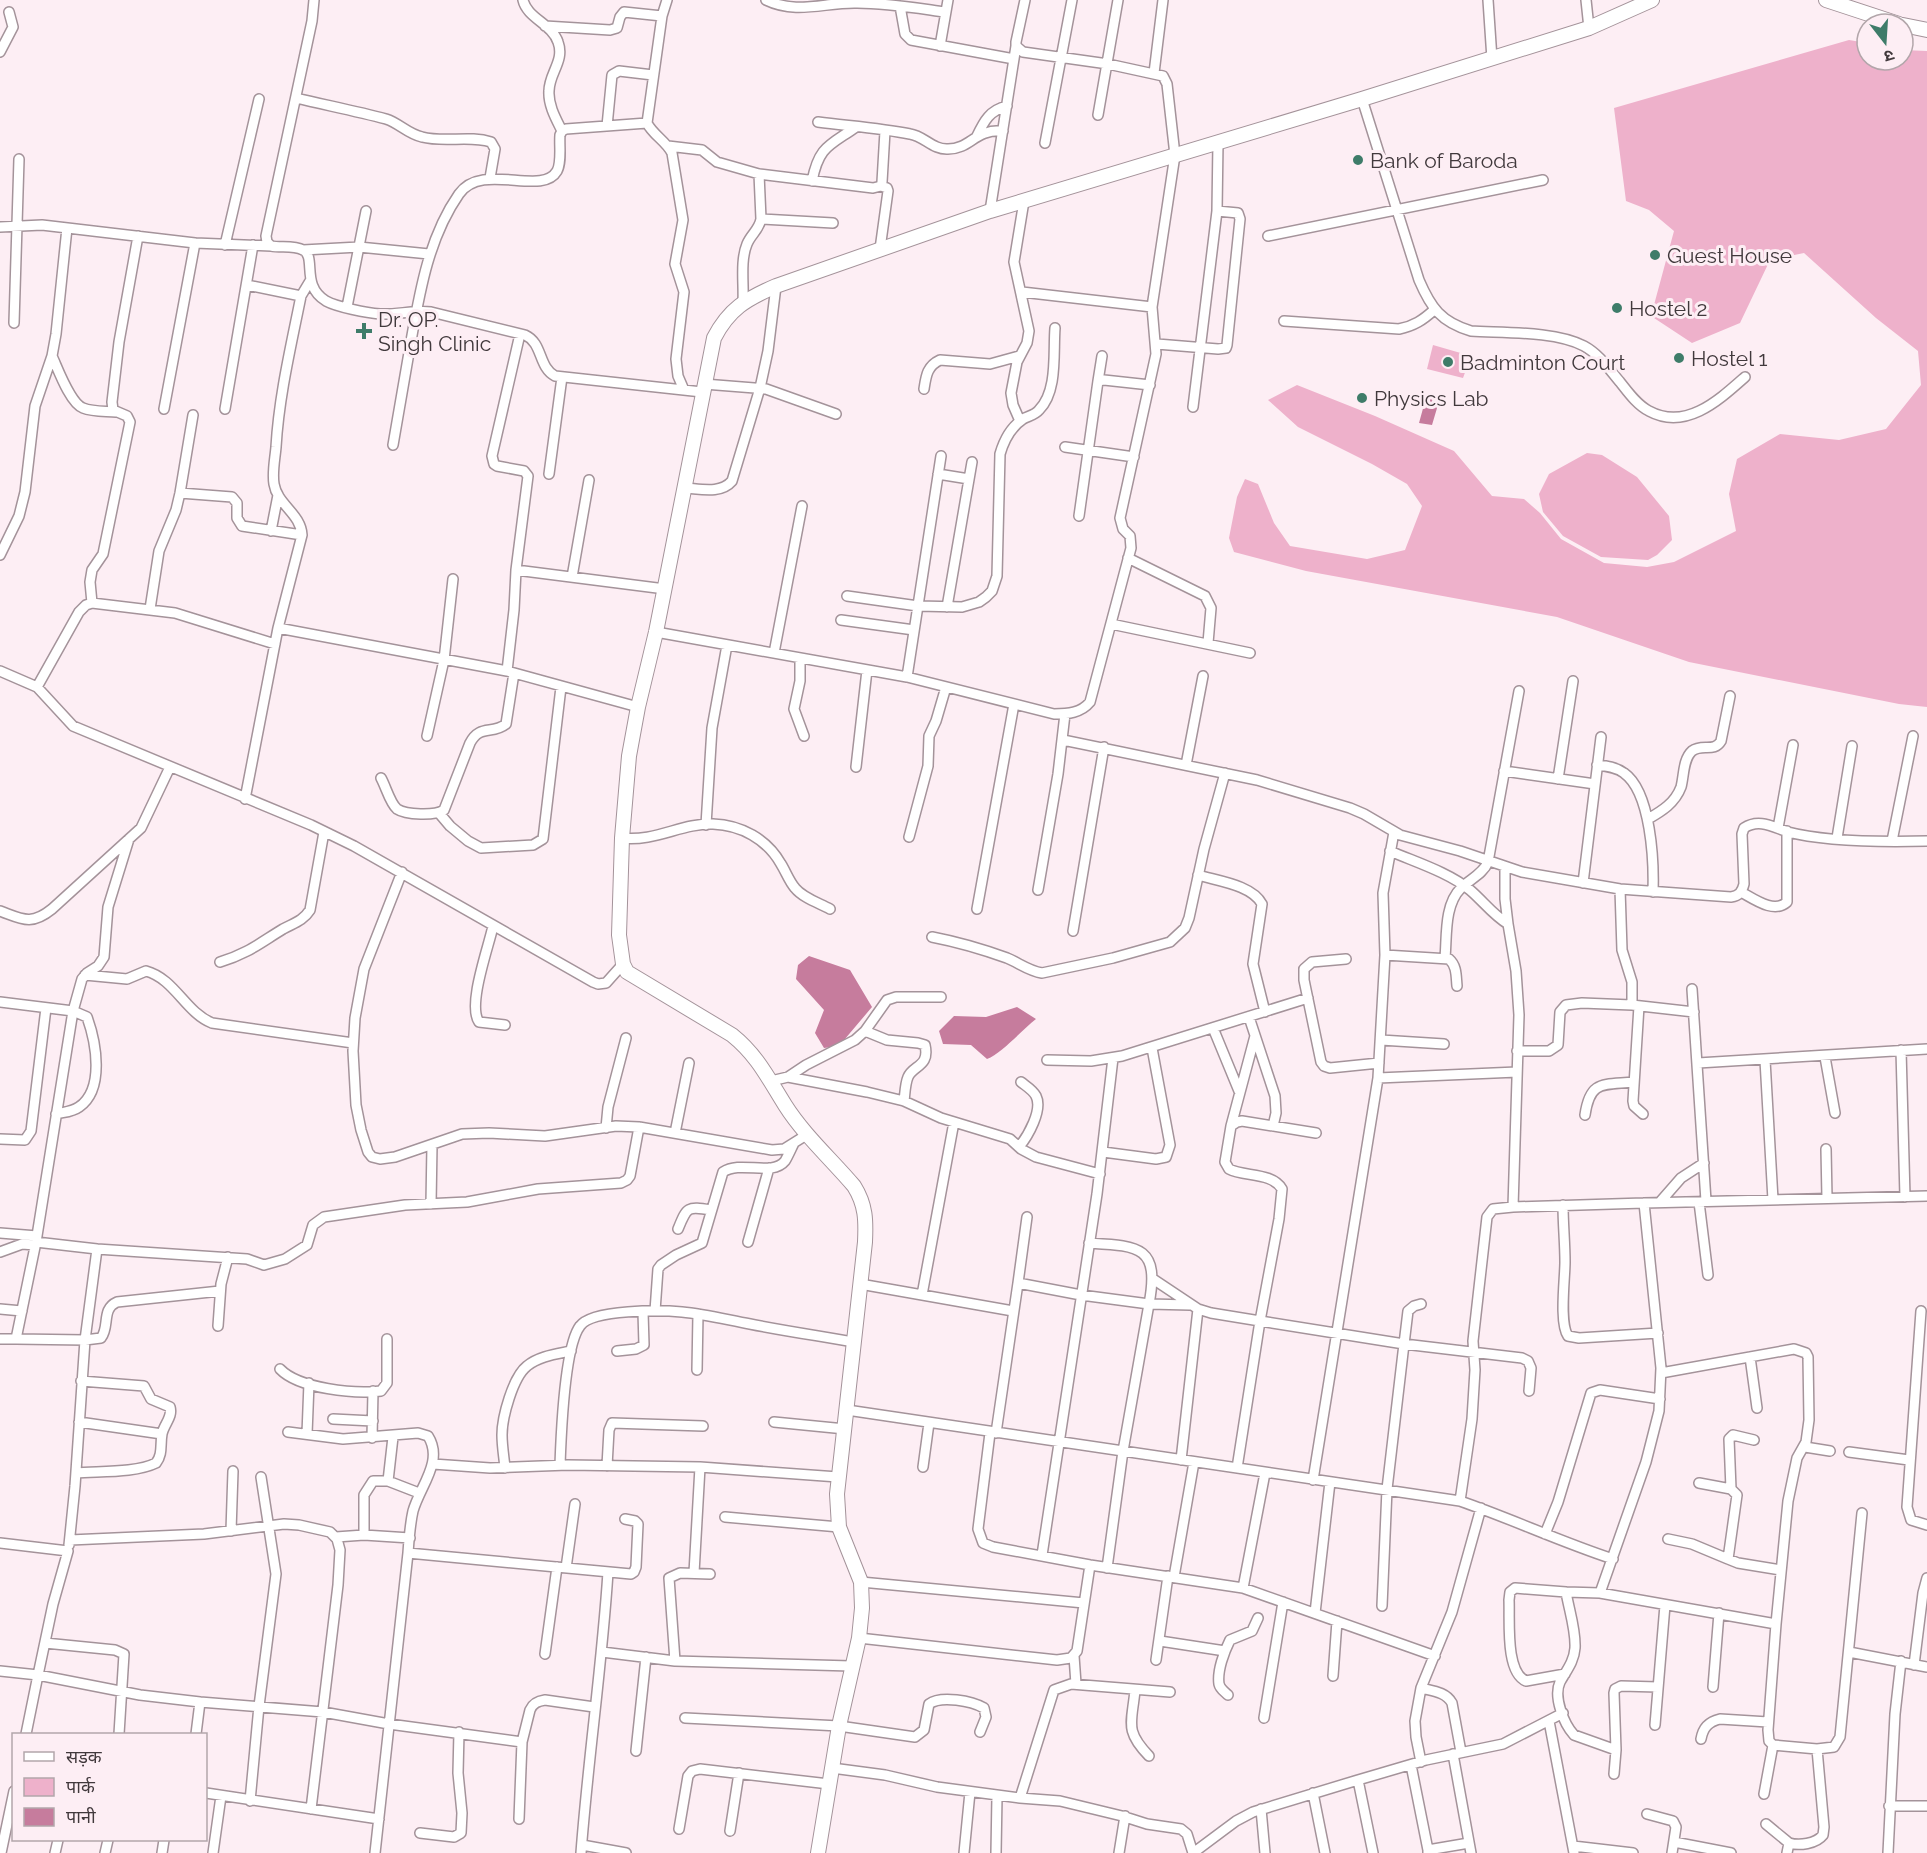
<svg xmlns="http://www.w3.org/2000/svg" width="1927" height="1853" font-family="Raleway,'Noto Sans Devanagari',sans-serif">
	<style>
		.green { fill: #eeb1cb }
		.water { fill: #c67c9d }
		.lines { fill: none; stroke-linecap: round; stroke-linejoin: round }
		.street-casing { stroke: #a4939a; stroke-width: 12 }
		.secondary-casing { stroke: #a4939a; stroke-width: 16 }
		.street { stroke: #fff; stroke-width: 9 }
		.secondary { stroke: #fff; stroke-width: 14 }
		.poi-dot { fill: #3e7c69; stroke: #fdeef4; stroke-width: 2 }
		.labels { text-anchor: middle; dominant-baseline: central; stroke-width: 6; stroke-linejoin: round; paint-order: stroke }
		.poi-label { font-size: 21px; fill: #41393c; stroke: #fdeef4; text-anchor: start }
	</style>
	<rect width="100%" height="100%" fill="#fdeef4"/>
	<!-- green -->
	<path class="green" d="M1849,40L1867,43V60H1903V50L1927,51V707L1899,704L1689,662L1557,617L1306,571L1234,552L1229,538L1237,497L1245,479L1258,484L1274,523L1290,546L1367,559L1405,550L1422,506L1407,484L1372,464L1298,427L1268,400L1297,385L1375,416L1454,451L1492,496L1524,499L1540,513L1561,539L1604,563L1647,567L1674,562L1736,531L1729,494L1737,459L1780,434L1839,440L1886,429L1921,385L1918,351L1876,318L1804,253L1770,260L1740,323L1692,343L1651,316L1674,231L1649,210L1626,201L1614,108Z
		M1433,345L1471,356L1463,378L1427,369Z
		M1587,453L1602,455L1637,477L1669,516L1672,540L1657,555L1648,560L1601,557L1563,536L1543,512L1539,494L1549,474Z"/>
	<!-- water -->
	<path class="water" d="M1427,394L1440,398L1432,425L1419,423Z
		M809,956L850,970L872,1007L839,1046L824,1048L815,1033L824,1010L796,979L798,965Z
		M1017,1007L1036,1019C1022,1030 1002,1053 987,1059L971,1045L943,1044L939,1031L954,1016L986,1017Z"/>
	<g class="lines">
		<!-- street casing -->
		<g class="street-casing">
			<path id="street" d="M314,0L312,21L266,236L267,242L271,246C280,248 294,245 303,250C317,257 300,285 326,301C337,307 367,313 380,314C397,315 413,310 431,312L525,335C543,343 538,367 555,376L702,392
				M523,0C527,18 552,24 558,42C565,61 549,73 549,91C548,105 556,119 562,131
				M667,0L662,16L647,123C653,135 666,141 672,153L683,220L675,264L684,292L676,359L678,376L684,390
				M766,0C797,15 825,2 857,3C887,3 916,8 945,12
				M1488,0L1492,59
				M1586,0L1589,28
				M900,6L905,34L911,40L1014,59
				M545,26L610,30L617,28L620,17L624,12L662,16
				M940,46L948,0
				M0,52L13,27L9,12
				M1154,73L1163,0
				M296,98C325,105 356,111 386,119C399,123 408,134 422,137C445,143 469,135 491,142L495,149L490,178
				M1362,99L1419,280C1431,308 1441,322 1471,331C1504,333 1556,331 1584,346C1599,354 1609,369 1620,382C1628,392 1637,405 1649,411C1686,431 1719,400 1745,377
				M1098,115L1118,0
				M818,122C849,126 880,128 910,134C924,136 933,150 948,149C971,149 974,129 1003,131
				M607,126L612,75L619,71L653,75
				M977,136C984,121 990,110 1007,106
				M1045,143L1072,0
				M668,146L702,150L717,162L759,174L873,188L881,186L882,182L885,131
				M812,181C819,146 829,146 856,127
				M990,211L1016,46
				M761,219L833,223
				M0,227L42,225L195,243L271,246
				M1268,236L1543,180
				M225,245L259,99
				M880,249L888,191L887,188L881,186
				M303,250L359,247L429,254
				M247,285L301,296
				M1022,292L1152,307
				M743,302C744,284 740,261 747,244C751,234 759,230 761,219L759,174
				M347,307L366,211
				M1284,321L1399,329C1414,326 1423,320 1434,310
				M14,323L19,159
				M1157,344L1218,349L1226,348L1227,345L1240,219L1238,213L1217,211
				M52,356C58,369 70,403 83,408C93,412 105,411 116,412
				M1098,381L1102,356
				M704,384L766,389L836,414
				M924,389C926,376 927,366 940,360L990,364L1019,356
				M1193,407L1217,211L1218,142
				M164,409L195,243
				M225,409L253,245
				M1020,421L1013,405L1011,393L1017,362L1027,343L1029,331L1014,262L1024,201
				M393,445C399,410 405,376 411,341C420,290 429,237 459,194C482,161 542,197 557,171C562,162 559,145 560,135L562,131L566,129L647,123
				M1065,447L1134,457
				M549,474L562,377
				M938,474L969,479
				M685,488C701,489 721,494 732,481L760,388L768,351L776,286
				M180,493L232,497L237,503V518L242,526L302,535
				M1079,516L1098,381L1104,380L1150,385
				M271,531L278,495
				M0,555L19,516L25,492L35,406L52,356L56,334L67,228
				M1128,558L1205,596L1211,608L1208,643
				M516,570L665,589
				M572,577L589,480
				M847,596L918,606L962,607L979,602L986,597L992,591L997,576L1000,454C1004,440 1011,427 1023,419C1028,416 1035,415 1039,410C1058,391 1053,353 1055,328
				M92,603L90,582L92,570L103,554L130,422L127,416L113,410L112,402L119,342L138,236
				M947,607L972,462
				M150,609L159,551L176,510L180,493L193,415
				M841,620L914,630
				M1111,624L1250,653
				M278,628L507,671L638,707
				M656,632L907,677L1054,714C1068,714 1081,713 1090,702L1131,548L1130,536L1123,529L1120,518L1156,354L1152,307L1175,155L1167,84L1163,76L1108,64L1023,52L1016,46V42L1025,0
				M774,653L802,506
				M800,658V681L794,709L804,736
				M0,671L37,687L73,726L311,825L354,846L593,982L598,984L606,983L623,964
				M507,671L514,610L516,570L528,476L524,471L497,466L494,464L492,456L520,334
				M907,677L941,456
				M37,687L79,612L86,605L92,603L175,613L275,644
				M427,736L444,660L453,579
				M1063,740L1257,780L1350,808L1364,814L1400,835L1460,851L1522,872L1620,889L1731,897C1739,896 1742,892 1744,884L1742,834L1744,828C1759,818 1773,827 1788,832C1826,842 1887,842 1927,841
				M1186,765L1203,676
				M1597,765C1606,766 1616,767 1624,773C1651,792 1654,861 1653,892
				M856,767L867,670
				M1504,771L1595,784
				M381,778C386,787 390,803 397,809C406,815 435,816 444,810L470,743C480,724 492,735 506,724L514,673
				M1558,779L1573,681
				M245,799L278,628L302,535C301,514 277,504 274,484C272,472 275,459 276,447C279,396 291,346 301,296L310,281
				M439,813L450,826L468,841L481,848L533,845L543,839L561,687
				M1648,819C1662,811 1675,803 1681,787C1684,776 1683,759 1692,751C1702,743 1714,753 1721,741L1730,696
				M706,825L712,728L727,645
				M1778,828L1793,745
				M909,837L928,766L929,736L936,721L946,687
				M622,838C655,842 682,823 713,824C741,825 767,839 781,864C786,872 789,881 795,888C803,898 819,903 830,909
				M1837,838L1852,746
				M1892,841L1913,736
				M1390,851C1415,862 1448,872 1470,890C1483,901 1493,915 1508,924L1516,971L1519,1015L1513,1207L1493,1209L1487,1217L1473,1341L1475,1370L1472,1419L1460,1501
				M1505,868V899L1508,924
				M402,872L364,969L355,1018L353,1051L356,1105L361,1130L368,1152L372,1157L380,1159L395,1157L462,1134L489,1133L545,1136L616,1126L639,1127L772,1150L784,1149L808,1134
				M1198,875C1218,881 1252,885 1262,904L1253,964L1265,1012
				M1583,883L1601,737
				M1620,889L1622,950L1632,982V1005
				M1038,890L1058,774L1065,714
				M1741,892C1754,899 1774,914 1787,902V831
				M977,909L1014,704
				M0,911C22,919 31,926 52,909L141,828L170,767
				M493,926C489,946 467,1005 479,1022L505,1025
				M1073,931L1104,747
				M932,937C958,942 982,949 1007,958C1019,963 1029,971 1042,973L1113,958L1170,942L1185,928L1189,918L1204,849L1225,773
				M1385,955L1449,959C1457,966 1456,976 1457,986
				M1445,958C1447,936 1444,905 1461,888C1470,879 1483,874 1488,862L1519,691
				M1346,959L1312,962L1304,969V980L1321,1062L1324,1066L1330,1068L1379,1063
				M220,962C247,954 260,943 283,929C294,923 303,921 310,910L324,832
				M85,975L127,979L146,971C175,979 185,1012 212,1023L353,1043
				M1692,989L1706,1201
				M0,1002L73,1011L36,1242L16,1339H0
				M1639,1006L1633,1101L1634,1106L1643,1114
				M1249,1017L1275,1096L1276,1113L1273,1126
				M1213,1028L1239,1091
				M865,1031L887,1040L918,1043L925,1045C930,1067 913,1065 908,1077C905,1084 905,1094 904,1101
				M1381,1040L1444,1044
				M1901,1050L1905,1197
				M1517,1051H1549L1558,1045L1560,1012L1566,1005L1582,1003L1632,1005L1694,1012
				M1825,1057L1835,1113
				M1047,1060L1091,1061L1122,1056L1308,998
				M1765,1060L1773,1200
				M1698,1063L1927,1049
				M788,1077L867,1092L904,1101L941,1118L1010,1139L1021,1149L1036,1157L1100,1174
				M1378,1078L1517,1072
				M771,1081L788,1077L806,1065L855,1040L865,1031L887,1000L896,997H941
				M56,1114C64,1112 72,1112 79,1107C105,1089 96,1042 87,1017L73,1011L82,979L87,973L98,966L104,957L108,907L129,839
				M1585,1115C1590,1080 1603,1085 1633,1082
				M1231,1126L1255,1036
				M606,1128L608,1107L626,1038
				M675,1133L689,1063
				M0,1139L25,1140L31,1131L46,1008
				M1019,1147C1028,1136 1043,1110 1036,1096C1033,1090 1026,1086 1021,1082
				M1826,1149L1827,1198
				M1103,1152L1156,1159L1166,1157L1170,1145L1152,1048
				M1660,1202L1681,1178L1704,1163
				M1699,1202L1708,1275
				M431,1204L432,1145
				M1563,1205C1563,1224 1565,1243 1565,1262C1565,1279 1559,1323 1568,1336L1579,1338L1658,1333
				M1513,1207L1644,1203
				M678,1229C687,1207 687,1206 711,1210
				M0,1233L37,1236
				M36,1242L97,1249L85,1340L75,1486L69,1545
				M748,1242L769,1168
				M1089,1243C1139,1246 1160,1246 1149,1304L1190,1305
				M97,1249L247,1259L264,1265L285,1259L307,1245L313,1225L324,1217L405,1205L467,1202L538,1189L621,1183L627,1180L630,1176L639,1127
				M0,1252L22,1244L35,1245
				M1153,1279L1198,1309L1211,1313L1260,1321L1279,1219L1282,1189C1272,1172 1244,1177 1229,1169L1225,1162L1231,1126L1237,1122L1242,1121L1316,1133
				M1018,1283L1027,1217
				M860,1284L1013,1311
				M922,1295L954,1122
				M1421,1304L1414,1306L1408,1311L1404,1344L1522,1358L1528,1361L1531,1368L1529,1391
				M0,1309L22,1311
				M655,1311L658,1269L661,1265L676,1255L702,1243L723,1172C741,1160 772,1177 785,1161C788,1156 791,1149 794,1143
				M1921,1311L1907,1507L1911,1520L1927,1525
				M218,1326L221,1284L228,1257
				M16,1339L85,1340L101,1338C110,1327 101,1309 117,1302L220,1291
				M617,1351L636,1349L644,1345L643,1312
				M1750,1357L1757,1408
				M280,1369C299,1389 355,1394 381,1391L387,1383V1339
				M697,1370L698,1314
				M1661,1373L1794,1349L1806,1353L1808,1357L1809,1420L1806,1442L1797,1458L1788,1501L1776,1624L1768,1730L1769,1741L1773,1745L1817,1749L1834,1747L1840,1737L1862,1513
				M847,1410L1460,1501C1512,1519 1561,1542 1613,1559
				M333,1419L373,1421
				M79,1422L162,1434
				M774,1422L845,1429
				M288,1432L343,1439L418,1433L428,1436C444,1461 420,1486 413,1511C410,1524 409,1539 408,1553
				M990,1433L978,1529L983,1543L993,1547L1090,1565L1243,1588L1435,1656
				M996,1433L1018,1283L1081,1295L1149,1304L1123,1451L1107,1568
				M307,1434L309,1383
				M372,1438L373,1391
				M1805,1447L1830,1451
				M1849,1452L1909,1460
				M1181,1460L1198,1309
				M433,1464L490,1468L568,1465L700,1467L838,1477
				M560,1465C561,1437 564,1347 580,1326C592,1309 662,1310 682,1312C705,1314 728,1320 750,1324C785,1331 820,1336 854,1342
				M607,1466L609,1430L612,1423L703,1426
				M923,1467L929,1423
				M505,1468C504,1457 502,1446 502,1435C502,1417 513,1377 527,1366C539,1356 557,1354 571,1351
				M1237,1468L1260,1321L1404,1344L1387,1489L1382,1606
				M76,1473C99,1471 136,1473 156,1463C163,1454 160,1445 162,1434C164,1424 173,1417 170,1407L151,1399L144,1386L81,1381
				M1313,1480L1378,1078L1385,955L1383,893L1394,832
				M388,1481L393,1437
				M1699,1483L1731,1489L1737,1495L1728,1559L1738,1563L1781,1570
				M1731,1489L1729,1439L1733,1435L1754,1440
				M725,1517L839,1527
				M231,1531L233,1471
				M1545,1534L1558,1502L1591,1393L1600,1390L1660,1399
				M364,1535V1495L373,1481H388L419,1493
				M336,1537L364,1535L410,1538
				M1668,1539L1692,1544L1728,1559
				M70,1540L204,1534L284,1524L299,1525L330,1532L337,1539L340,1550L338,1585L311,1809
				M0,1543L68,1551L53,1604L38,1675L140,1695L200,1702L323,1712L389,1724L522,1742L530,1710C533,1703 538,1701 545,1700L594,1707
				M1042,1555L1097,1194L1113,1058
				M566,1568L575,1504
				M694,1573L700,1467
				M1174,1577L1194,1462
				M861,1582L1084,1603
				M1243,1588L1265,1473
				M1600,1593L1566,1592C1569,1610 1576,1630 1575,1648C1574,1662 1566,1671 1560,1682C1553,1697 1564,1724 1574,1735L1616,1750
				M1315,1613L1330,1482
				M1776,1624L1600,1593L1646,1462L1659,1411L1661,1368L1644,1203L1927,1196
				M859,1638L1057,1660L1071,1658L1077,1651L1090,1565
				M1160,1641L1225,1651
				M45,1643L115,1650L124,1654L119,1734
				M602,1652L675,1661L851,1666
				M1849,1652L1927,1667
				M545,1654L557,1567
				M1074,1656L1076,1684
				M1156,1660L1168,1576
				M675,1661L669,1578L680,1573L710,1574
				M1914,1665L1923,1593L1927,1578
				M0,1671L38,1675L26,1734
				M1565,1674L1526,1681C1505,1672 1510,1620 1509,1600L1510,1592L1515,1588L1566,1592
				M1333,1676L1337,1621
				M1713,1687L1719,1613
				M1421,1688C1433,1691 1446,1692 1452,1703L1461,1752
				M1135,1690C1132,1723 1124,1730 1149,1756
				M1228,1695C1225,1692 1220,1689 1219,1684C1217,1671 1224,1652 1230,1640L1252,1631L1258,1618
				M685,1718L839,1726L915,1737L924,1730L929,1704C941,1695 972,1701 984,1708L986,1717L980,1732
				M1264,1718L1283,1602
				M1549,1721L1574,1853
				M1655,1725L1665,1605
				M196,1734L200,1702
				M1701,1739C1703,1728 1708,1722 1720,1719L1768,1722
				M636,1751L646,1657
				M1453,1754L1471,1853
				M1421,1762L1416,1737L1415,1721L1421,1688L1452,1612L1481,1508
				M1411,1765L1428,1850
				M832,1768L885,1775L937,1787L1020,1798L1054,1690L1071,1684L1170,1692
				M1614,1774L1616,1750L1614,1693L1615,1689L1621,1686L1658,1687
				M206,1793L379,1819
				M1313,1793L1325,1853
				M1764,1794L1773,1745
				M1020,1798L1060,1801L1122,1816L1147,1824L1181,1829L1187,1834L1193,1853
				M250,1801L259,1706L276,1574L261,1477
				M1889,1806H1927
				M1261,1809L1265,1853
				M1647,1814L1673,1821L1676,1827L1672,1853
				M519,1819L522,1742
				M1766,1824L1789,1843
				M679,1829L688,1776L692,1771L700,1769L829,1784
				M730,1831L739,1773
				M420,1833L454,1837L461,1833L462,1813L458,1773L459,1732
				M1674,1842L1731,1853
				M582,1845L626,1853
				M1573,1846L1633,1853
				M1,1853L14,1791
				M55,1853L58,1840
				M105,1853L108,1840
				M162,1853L164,1840
				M213,1853L221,1796
				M375,1853L408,1553L631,1574L634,1572L636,1567L638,1524L635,1521L625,1519
				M581,1853C588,1759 602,1666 608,1572
				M964,1853L970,1792
				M996,1853L997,1796
				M1119,1853L1125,1816
				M1193,1853L1236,1821L1253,1812L1358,1780
				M1373,1853L1358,1780L1426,1760L1503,1744L1563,1713
				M1428,1853V1850L1469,1843
				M1787,1853L1789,1843C1799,1846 1816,1844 1823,1835L1824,1827L1817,1749
				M1888,1853L1895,1714L1901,1661"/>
		</g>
		<!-- secondary casing -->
		<g class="secondary-casing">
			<path id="secondary" d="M1826,0L1899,24
				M1903,25L1927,30
				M818,1853L839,1726L859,1638L862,1608L861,1582L839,1527L837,1494L865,1242C866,1221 866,1205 854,1186C832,1160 804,1135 785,1105C768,1078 757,1055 732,1035L627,972L623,964L619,935L622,838L629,756L638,707L656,632L714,338C729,309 746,299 776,286L990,211L1362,99L1589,28L1652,0"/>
		</g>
		<!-- street -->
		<use href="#street" class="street"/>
		<!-- secondary -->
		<use href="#secondary" class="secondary"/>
	</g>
	<!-- markers -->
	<g class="poi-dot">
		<circle cx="1358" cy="160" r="6"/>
		<circle cx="1655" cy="255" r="6"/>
		<circle cx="1617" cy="308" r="6"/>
		<path d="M361 322h6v6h6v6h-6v6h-6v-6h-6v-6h6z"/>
		<circle cx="1679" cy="358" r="6"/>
		<circle cx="1448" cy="362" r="6"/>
		<circle cx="1362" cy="398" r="6"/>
	</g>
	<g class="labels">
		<!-- poi labels -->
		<g class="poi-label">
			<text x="1370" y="160">Bank of Baroda</text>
			<text x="1667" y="255">Guest House</text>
			<text x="1629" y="308">Hostel 2</text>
			<text x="378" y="319">Dr. OP.<tspan x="378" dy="24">Singh Clinic</tspan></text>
			<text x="1691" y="358">Hostel 1</text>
			<text x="1460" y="362">Badminton Court</text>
			<text x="1374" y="398">Physics Lab</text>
		</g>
	</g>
	<!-- legend -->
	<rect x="12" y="1733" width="195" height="108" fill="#fdeef4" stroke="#b2a6aa" stroke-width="1.5"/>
	<rect x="24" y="1752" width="30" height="9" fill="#ffffff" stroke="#b2a6aa" stroke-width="1.5"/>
	<text x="66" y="1763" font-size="18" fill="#41393c">सड़क</text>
	<rect x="24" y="1778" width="30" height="18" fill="#eeb1cb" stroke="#b2a6aa" stroke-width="1.5"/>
	<text x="66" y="1793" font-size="18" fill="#41393c">पार्क</text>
	<rect x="24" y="1808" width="30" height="18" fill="#c67c9d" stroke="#b2a6aa" stroke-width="1.5"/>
	<text x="66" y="1823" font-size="18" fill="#41393c">पानी</text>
	<!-- north arrow -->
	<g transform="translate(1885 42) rotate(163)"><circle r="28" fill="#fdeef4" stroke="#b2a6aa" stroke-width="1.5"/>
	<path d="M0-4.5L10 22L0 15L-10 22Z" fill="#3e7c69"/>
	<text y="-9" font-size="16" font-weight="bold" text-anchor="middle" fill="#41393c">उ</text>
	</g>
</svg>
